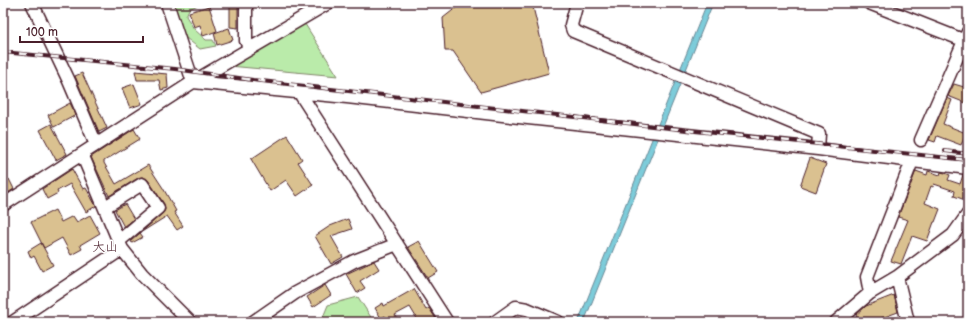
<svg xmlns="http://www.w3.org/2000/svg" width="971" height="325" font-family="'Balsamiq Sans','Klee One',sans-serif">
	<style>
		.green { fill: #baebaa; stroke: #82856a }
		.water { fill: #7dccda; stroke: #698794 }
		.building { fill: #dac190; stroke: #4a1f2b }
		.lines { fill: none; stroke-linecap: round; stroke-linejoin: round }
		.minor-casing { stroke: #4a1f2b; stroke-width: 15 }
		.minor { stroke: #fff; stroke-width: 12 }
		.rail-casing { stroke: #4a1f2b; stroke-width: 4 }
		.rail { stroke: #fff; stroke-width: 2.5; stroke-dasharray: 8; stroke-linecap: butt }
		.labels { text-anchor: middle; dominant-baseline: central; stroke-width: 3; stroke-linejoin: round; paint-order: stroke }
		.quarter-label { font-size: 13px; fill: #4a1f2b; stroke: #fff }
	</style>
	<rect width="100%" height="100%" fill="#fff"/>
	<filter id="ink" filterUnits="userSpaceOnUse"><feTurbulence type="fractalNoise" baseFrequency=".025" numOctaves="2"/><feDisplacementMap in="SourceGraphic" scale="8" xChannelSelector="R" yChannelSelector="G"/><feConvolveMatrix kernelMatrix="1 2 1 2 8 2 1 2 1" color-interpolation-filters="sRGB"/></filter>
	<g filter="url(#ink)">
		<!-- green -->
		<path class="green" d="M172,3H202L189,9L186,16L194,29L206,40H213L216,46L200,49L186,38L180,27Z
			M303,21L338,76L229,66Z
			M358,297L374,322H321L328,305Z"/>
		<!-- water -->
		<path class="water" d="M707,3H713L584,322H578Z"/>
		<!-- building -->
		<path class="building" d="M230,3H238V28L230,27Z
			M462,3H532L549,73L481,92L453,51H445L443,18Z
			M209,6L217,31L203,36L200,25L194,27L189,12Z
			M229,28L233,40L217,45L214,33Z
			M135,71L167,74L168,88L161,90L159,80H137Z
			M82,73L107,128L99,132L75,76Z
			M134,84L142,104L130,108L122,88Z
			M954,84L964,87L968,86V104L948,96Z
			M947,98L952,100L943,124L966,133L961,145L937,136L935,142L929,140Z
			M70,103L76,115L54,127L48,115Z
			M51,124L67,154L56,160L40,130Z
			M134,129L140,139L104,161V163L116,184L148,165L163,188L176,211L174,212L183,226L177,230L167,216L140,233L143,237L132,243L131,241L163,213L165,210L164,204L148,180L142,177L138,178L109,196L91,157Z
			M287,135L302,159L298,162L313,185L297,196L286,180L270,191L251,159Z
			M810,158L826,164L816,192L800,186Z
			M72,169L83,189L86,188L96,206L86,212L70,184L57,191L58,193L47,199L42,189Z
			M916,171L927,175L928,171L940,175L941,172L945,173L950,175L948,180L960,184L963,175H968V201L954,196L955,191L934,184L933,187L931,186L925,203L940,209L935,222H934L927,241L912,236L901,264L891,261L908,220L898,217Z
			M9,179L14,189L3,196V181Z
			M125,204L134,219L124,227L115,210Z
			M55,210L61,222L73,216L77,222L90,215L100,233L80,245L82,249L71,255L62,238L44,248L31,222Z
			M348,219L352,229L331,236L343,257L331,264L315,236L330,226Z
			M419,241L438,272L428,278L408,247Z
			M41,243L53,265L42,271L34,256L31,258L28,251Z
			M374,261L379,269L360,281L365,288L357,293L346,274Z
			M325,285L331,295L313,307L307,297Z
			M414,289L426,310L429,308L438,322H419L410,307L395,315L400,322H389L385,316L381,318L375,308L383,303L384,306Z
			M894,295L898,312L871,322H859L856,315L866,306Z"/>
		<g class="lines">
			<!-- minor casing -->
			<g class="minor-casing">
				<path id="minor" d="M32,3L69,81L96,144
					M167,3L193,82
					M246,3V41L250,48
					M577,3L571,25L573,31L819,134L818,149
					M869,3L968,42
					M193,82L347,97L528,118L818,149L968,168
					M299,92L447,322
					M921,140L968,32
					M82,154L122,249L142,274L190,322
					M3,205L193,82L328,3
					M105,207L142,184L158,208L119,241
					M897,277L908,322
					M870,293L867,277L912,161
					M13,322L122,249
					M253,322L295,293L354,261L397,244
					M495,322L516,307L527,309L558,322
					M836,322L870,293L897,277L953,235L968,214"/>
			</g>
			<!-- minor -->
			<use href="#minor" class="minor"/>
			<!-- rail casing -->
			<g class="rail-casing">
				<path id="rail" d="M3,52L175,69L253,80L695,131L968,160
					M945,151L968,154"/>
			</g>
			<!-- rail -->
			<use href="#rail" class="rail"/>
		</g>
	</g>
	<g class="labels">
		<!-- quarter labels -->
		<g class="quarter-label">
			<text x="105" y="247">大山</text>
		</g>
	</g>
	<!-- margin -->
	<rect width="971" height="325" fill="none" stroke="#fff" stroke-width="16"/>
	<rect x="8" y="8" width="955" height="309" fill="none" stroke="#4a1f2b" stroke-width="1.5" filter="url(#ink)"/>
	<!-- scale -->
	<path d="M20 36v6h123v-6" fill="none" stroke="#4a1f2b" stroke-width="2"/>
	<text x="26" y="36" font-size="12" fill="#4a1f2b" stroke="#ffffff" stroke-width="3" paint-order="stroke">100 m</text>
</svg>
